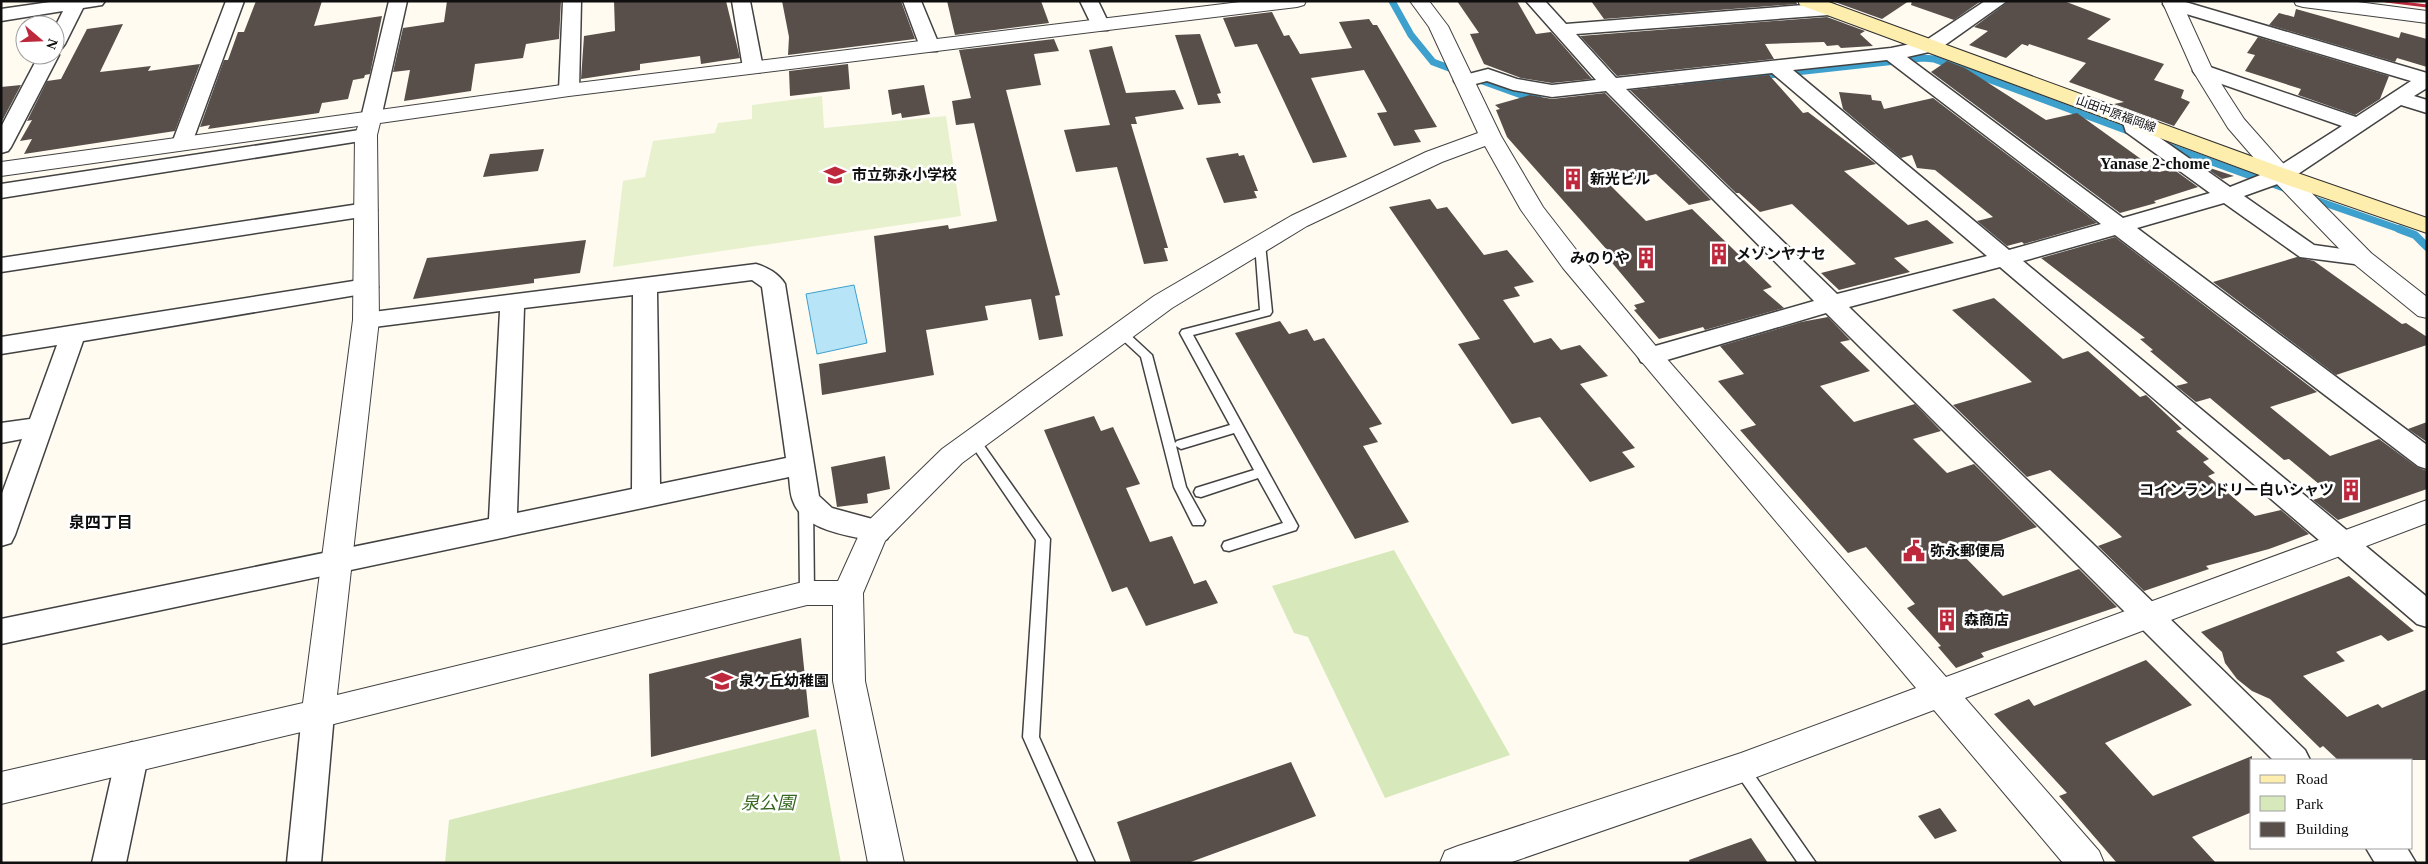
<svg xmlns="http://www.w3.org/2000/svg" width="2428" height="864" font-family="'Times New Roman','Noto Sans JP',serif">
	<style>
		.green { fill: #d7e9bb }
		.pitch { fill: #e7f1cd }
		.water { fill: #b7e4f6; stroke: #3ea0cc }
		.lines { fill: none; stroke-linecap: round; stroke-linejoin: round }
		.stream-far1 { stroke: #3ea0cc; stroke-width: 7 }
		.stream { stroke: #3ea0cc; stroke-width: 8 }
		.building { fill: #584f4b }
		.service-casing { stroke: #424242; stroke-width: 3 }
		.minor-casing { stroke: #424242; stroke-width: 3 }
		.tertiary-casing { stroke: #424242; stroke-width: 2 }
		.secondary-casing { stroke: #313131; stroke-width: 2 }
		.service { fill: #fff; fill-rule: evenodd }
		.minor { fill: #fff; fill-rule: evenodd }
		.tertiary { fill: #fff; fill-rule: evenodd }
		.secondary { fill: #feeeae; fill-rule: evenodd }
		.rail { stroke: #be283d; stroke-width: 3 }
		.labels { text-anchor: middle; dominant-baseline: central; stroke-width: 5; stroke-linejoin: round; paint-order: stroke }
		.far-street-label { font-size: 12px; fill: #0f0f0f; stroke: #fff }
		.poi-label { font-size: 15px; font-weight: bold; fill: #0f0f0f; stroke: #fff; text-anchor: start }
		.neighbourhood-label { font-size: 16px; font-weight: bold; fill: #0f0f0f; stroke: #fff }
		.near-park-label { font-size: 18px; font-style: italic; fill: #35671f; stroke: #fff }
	</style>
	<rect width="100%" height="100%" fill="#fffbf1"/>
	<!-- green -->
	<path class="green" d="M1394,550L1510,755L1385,798L1308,637L1294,633L1272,586Z
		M816,729L841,863H445L449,820Z"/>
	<!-- pitch -->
	<path class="pitch" d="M822,96L824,128L946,116L961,216L613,267L623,181L645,177L653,141L715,133L718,123L752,119V105Z"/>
	<!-- water -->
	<path class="water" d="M854,285L867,343L817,354L806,294Z"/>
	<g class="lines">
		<!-- stream-far1 -->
		<path class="stream-far1" d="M1392,1L1411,35L1433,62L1457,71
			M1474,78L1524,96L1538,98
			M1687,84L1923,58L1934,59L2136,134
			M2165,145L2289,190
			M2310,198L2402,230"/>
		<!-- stream -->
		<path class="stream" d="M2399,229L2415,235L2427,247"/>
	</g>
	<!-- building -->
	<path class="building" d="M256,1H322L314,26L382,16L370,74L365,75L364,78L353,80L348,99L322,103L319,113L208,129L210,125L200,127L224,60H228L238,32H244Z
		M447,1H561L559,39L526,44L523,58L475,64L471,91L404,101L410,70L393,72L403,28L444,22Z
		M614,1H726L740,58L701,64L700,56L640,64V70L581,79L584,36L615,31Z
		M782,1H901L915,39L788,55L789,37Z
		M947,1H1041L1049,23L955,35Z
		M1457,1H1517L1536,34L1551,32L1592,79L1552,83L1521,78L1484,64L1470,34L1479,33Z
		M1591,1H1796L1797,4L1604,19Z
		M1832,1H1909L1882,19Z
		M1912,1H1981L1954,20L1911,5Z
		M2009,1H2064L2111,19L2087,39L2164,64L2154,80L2184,90L2181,98L2190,102L2174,126L2114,104L2124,102L2069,82L2086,63L2029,44L2028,46L2022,44L2006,58L1969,45L1988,31L1974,27Z
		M2296,9L2399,38L2401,32L2427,39V67L2397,58L2395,62L2269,25L2279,13L2294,17Z
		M1272,12L1284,36L1289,35L1300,54L1352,48L1339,22L1369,19L1373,25H1377L1437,127L1414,130L1421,142L1394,146L1377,113L1387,112L1364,70L1311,78L1347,157L1313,163L1257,44L1235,47L1223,18Z
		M1827,17L1865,31L1860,34L1873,46L1841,48L1838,45L1827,46L1824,42L1765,44L1774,59L1617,76L1580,36Z
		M123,24L100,72L151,66L148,71L200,64L175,131L24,154L32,139L20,141L32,120L27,121L47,81L61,79L87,29Z
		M1200,34L1221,93L1217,94L1221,103L1198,105L1175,35Z
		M2258,37L2389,76L2380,99L2355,115L2298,95L2301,89L2245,71L2255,55L2247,53Z
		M1054,39L1059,51L1034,54L1041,85L1006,90L1060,295L1055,296L1063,336L1039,340L1031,299L985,306L988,320L926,330L934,375L822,395L819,364L886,352L874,236L948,225L949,229L997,221L974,123L956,125L952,101L971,98L959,50Z
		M1112,46L1126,93L1175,90L1184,109L1135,117L1137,124H1131L1168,248H1164L1168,261L1144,264L1117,167L1076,172L1064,130L1110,125L1089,50Z
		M1947,61L1965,68L2046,120L2077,113L2159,172L2173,169L2198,187L2154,201L2156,203L2120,213L1931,72Z
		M848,64L850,89L790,96L789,71Z
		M1769,75L1803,113L1808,112L1876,164L1844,171L1908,225L1927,220L1954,243L1894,258L1910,272L1839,290L1821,273L1856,264L1792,204L1760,212L1739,193H1736L1630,90Z
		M21,85L1,123V87Z
		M924,85L930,114L902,118L901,113L892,115L888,90Z
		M1839,92L1871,95L1872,100L1881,101L1884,109L1933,98L2097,223L2024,244L2022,242L2007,246L1977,221L1993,217L1935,170L1917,168L1912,155L1901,158L1843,109Z
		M1605,93L1711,200L1689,205L1656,174L1610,185L1646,221L1692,209L1772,287L1763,290L1784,308L1705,330L1703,327L1659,339L1634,310L1637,309L1634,305L1645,302L1603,252L1608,251L1507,137L1496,110L1500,109L1495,105L1530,95L1552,99Z
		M544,149L538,171L483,177L490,154Z
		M1238,153L1239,156L1244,155L1258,191H1254L1257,198L1224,203L1206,158Z
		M2201,165L2234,176L2222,179Z
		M1430,199L1437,209L1447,207L1484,255L1507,250L1534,282L1514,287L1520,296L1503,300L1534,343L1551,338L1561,350L1580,345L1608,376L1580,384L1635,448L1622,452L1635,467L1590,482L1540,417L1512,424L1458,344L1480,339L1389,207Z
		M2115,237L2317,392L2270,407L2330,456L2379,439L2417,467L2427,471V489L2338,520L2313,500L2331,494L2289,459L2284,460L2210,398L2196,402L2176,386L2188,383L2150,351L2153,350L2140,339L2145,338L2041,258Z
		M586,240L580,273L534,279V283L413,299L427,258Z
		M2297,257L2314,261L2402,324L2406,323L2427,337V345L2336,375L2213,282Z
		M1994,298L2063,359L2088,351L2140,397L2146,395L2182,429L2176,431L2209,459L2203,462L2215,473L2208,476L2255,516L2281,510L2309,534L2269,549L2206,566L2209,569L2144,591L2098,546L2122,537L2050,470L2027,477L1953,405L2032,382L1952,310Z
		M1828,317L1850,340L1840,342L1870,371L1820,386L1854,422L1915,404L1941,431L1913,439L1947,473L1974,464L2037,527L1962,554L2003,596L2079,569L2117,607L1981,653L1984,657L1956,668L1938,647L1941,646L1907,608L1915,604L1866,547L1848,553L1740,430L1756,425L1718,381L1744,374L1720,346L1801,322Z
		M1280,321L1289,334L1307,329L1314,341L1324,338L1382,424L1369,428L1378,442L1363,446L1409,522L1355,539L1235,333Z
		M1094,416L1101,431L1113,427L1140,484L1126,488L1150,542L1172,536L1194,584L1206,580L1218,603L1146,626L1127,587L1112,592L1044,430Z
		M2427,422V442L2408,429Z
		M885,456L890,489L867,494L868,503L837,507L831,467Z
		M2349,576L2414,631L2388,641L2381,635L2336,652L2345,661L2303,676L2347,717L2378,704L2382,708L2427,689V760H2338L2323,746L2320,748L2270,699L2252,691L2237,679L2225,663L2222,652L2201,632Z
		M801,638L809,717L651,757L649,674Z
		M2146,660L2192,705L2105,743L2153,796L2252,756V812L2192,837L2216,863H2117L2059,796L2067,793L1994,714L2029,699L2034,706Z
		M1291,762L1316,816L1188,863H1131L1117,822Z
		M1940,808L1957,831L1935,839L1918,816Z
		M1751,838L1768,863H1690L1689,860Z"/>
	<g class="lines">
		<!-- service casing -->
		<g class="service-casing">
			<path id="service" d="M1260,241L1265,244L1272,312L1270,315L1193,335L1298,526L1296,530L1229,551L1224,550L1222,546L1224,542L1283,523L1258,478L1201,497L1196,496L1194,492L1196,488L1254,470L1234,433L1181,449L1176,446L1186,487L1205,521L1203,525H1193L1174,487L1141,357L1115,333L1121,329L1125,330L1152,355L1175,443L1177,441L1230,425L1180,333L1182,330L1260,310L1255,244Z
				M974,435L978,437L1050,539L1039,737L1095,863H1079L1023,737L1036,540L970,443L968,440L970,437Z
				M806,497L811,498L813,502L814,593L812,597L807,599L802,597L800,593L799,502L801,498Z
				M1741,761L1746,763L1816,863H1798L1736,773L1733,768L1736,763Z"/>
		</g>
		<!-- minor casing -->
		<g class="minor-casing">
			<path id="minor" d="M57,1H105L102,5L83,8L65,44L62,48L55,50V27L63,11L1,21V9Z
				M226,1H244L192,143L189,147L182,149L175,147L172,143Z
				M389,1H407L381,118L378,122L371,124L364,122L361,118Z
				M563,1H581L579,90L576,94H562L559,90Z
				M732,1H750L763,68L760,72H746L743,68Z
				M903,1H921L940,47L937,51H923L920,47Z
				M1080,1H1098L1110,26L1108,30H1094Z
				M1526,1H1545L1566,24L1829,3L1835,5L1838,9L1835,13L1829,15L1576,34L1616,78L1891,48L1925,41L1985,1H2007L1938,50L1907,57L2123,218L2210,193L2126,132L2122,120L2125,116L2132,114L2139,116L2143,126L2230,187L2273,170L2342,126L2196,75L2193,71L2196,67H2210L2356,117L2411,81L2166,8L2163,4L2165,1H2182L2427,73V88L2414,96L2427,100V113L2401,105L2289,180L2244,196L2314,245L2370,253L2374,258L2370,263L2362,265L2300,257L2224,203L2137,228L2427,445V469L2418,466L2115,235L2023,261L2427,597V627L2417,624L2000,267L1849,307L2305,750L2310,760H2273L1826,313L1650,365L1641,362L1638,356L1641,350L1814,301L1606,91L1552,97L1513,90L1487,81L1464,87L1457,85L1454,81L1457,77L1488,69L1517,79L1552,85L1596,80ZM1887,60L2101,224L2009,250L1793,70ZM1772,73L1987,256L1837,294L1626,89Z
				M56,51L59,55L11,147L8,151L1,153V127L39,55H55Z
				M366,129L373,131L376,135L373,139L1,198V184Z
				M366,203L374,205L377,210L374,215L1,272V258Z
				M756,264C767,267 779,274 785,284L819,496L832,508L887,523L891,531L887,539L877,542C850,535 804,532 793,501C790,494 790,485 789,477L1,644V619L489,519L500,311L366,328L357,326L354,320L357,314ZM752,280L762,287L786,458L660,484L657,292ZM633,295L632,489L517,513L524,308Z
				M366,279L374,282L378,287L374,292L83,341L15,535L11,543L1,546V496L22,439L1,443V423L30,419L57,345L1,354V337Z
				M318,700L329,704L334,714L321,863H287L302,714L307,704Z
				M132,742L143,747L148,757L126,863H92L116,757L121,747Z
				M2366,848H2407L2416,863H2375Z"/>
		</g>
		<!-- tertiary casing -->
		<g class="tertiary-casing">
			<path id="tertiary" d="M1248,1H1306L1304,5L1297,7L569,96L380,123L377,135L379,320L337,695L807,581H838L863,526L942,449L1154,296L1291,216L1426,152L1478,133L1429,27L1410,1H1429L1448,26L1501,136L1543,207L1581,256L1659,350L1946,677L2427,500V523L1965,698L2099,851L2104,863H2063L1934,710L1741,783L1509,863H1440L1445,851L1458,846L1741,753L1916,688L1563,268L1521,210L1485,146L1442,162L1307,226L1172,308L962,463L885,541L863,593L865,681L904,863H868L833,681V605H807L318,728L1,804V772L303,703L353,320L355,135L358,126L1,176V162L569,84Z
				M2162,1H2181L2213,71L2244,119L2289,170L2371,253L2427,297V318L2418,316L2353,263L2273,180L2228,128L2193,71Z
				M2294,1H2350L2427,11V23L2303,7L2296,5Z"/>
		</g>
		<!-- secondary casing -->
		<g class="secondary-casing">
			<path id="secondary" d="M1798,1H1826L2289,170L2427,218V233L2273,180L1800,5Z"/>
		</g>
		<!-- service -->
		<use href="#service" class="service"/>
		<!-- minor -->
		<use href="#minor" class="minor"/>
		<!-- tertiary -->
		<use href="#tertiary" class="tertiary"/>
		<!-- secondary -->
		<use href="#secondary" class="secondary"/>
		<!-- rail -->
		<path class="rail" d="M2386,1L2427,6"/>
	</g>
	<!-- icons -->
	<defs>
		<g id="school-bare" transform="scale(1.725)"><path d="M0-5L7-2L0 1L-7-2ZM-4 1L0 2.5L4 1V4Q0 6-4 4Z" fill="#be283d" stroke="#fff" stroke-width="2.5" paint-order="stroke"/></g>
		<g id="building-bare" transform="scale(1.725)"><path d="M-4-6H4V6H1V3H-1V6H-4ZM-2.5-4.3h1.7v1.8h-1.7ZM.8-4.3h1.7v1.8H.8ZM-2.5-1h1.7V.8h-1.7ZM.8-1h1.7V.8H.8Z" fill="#be283d" stroke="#fff" stroke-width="2.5" paint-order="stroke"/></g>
		<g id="civic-bare" transform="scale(1.725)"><path d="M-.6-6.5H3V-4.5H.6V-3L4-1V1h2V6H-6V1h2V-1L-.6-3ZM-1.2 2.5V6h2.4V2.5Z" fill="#be283d" stroke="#fff" stroke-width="2.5" paint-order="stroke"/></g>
	</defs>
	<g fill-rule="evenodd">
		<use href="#school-bare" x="835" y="175"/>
		<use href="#building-bare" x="1573" y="179"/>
		<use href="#building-bare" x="1719" y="254"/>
		<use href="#building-bare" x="1646" y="258"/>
		<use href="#building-bare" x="2351" y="490"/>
		<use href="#civic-bare" x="1914" y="551"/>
		<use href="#building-bare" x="1947" y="620"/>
		<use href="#school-bare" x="722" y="681"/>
	</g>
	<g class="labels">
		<!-- far-street labels -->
		<g class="far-street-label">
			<text transform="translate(2116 114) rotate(20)">山田中原福岡線</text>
		</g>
		<!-- poi labels -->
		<g class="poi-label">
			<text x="852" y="175">市立弥永小学校</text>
			<text x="1590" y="179">新光ビル</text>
			<text x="1736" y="254">メゾンヤナセ</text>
			<text x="1630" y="258" text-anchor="end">みのりや</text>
			<text x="2334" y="490" text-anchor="end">コインランドリー白いシャツ</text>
			<text x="1930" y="551">弥永郵便局</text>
			<text x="1964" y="620">森商店</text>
			<text x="739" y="681">泉ケ丘幼稚園</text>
		</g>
		<!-- neighbourhood labels -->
		<g class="neighbourhood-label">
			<text x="2155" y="163">Yanase 2-chome</text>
			<text x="101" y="522">泉四丁目</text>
		</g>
		<!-- near-park labels -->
		<g class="near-park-label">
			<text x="768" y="803">泉公園</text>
		</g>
	</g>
	<!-- border -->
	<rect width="2428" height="864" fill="none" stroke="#0f0f0f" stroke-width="5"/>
	<!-- legend -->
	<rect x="2250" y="759" width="162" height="90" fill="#ffffff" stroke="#9f9f9f"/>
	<rect x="2260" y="775" width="25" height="8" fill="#feeeae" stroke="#9f9f9f"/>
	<text x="2296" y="784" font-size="15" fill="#0f0f0f">Road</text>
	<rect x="2260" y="796" width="25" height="15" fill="#d7e9bb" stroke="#9f9f9f"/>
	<text x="2296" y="809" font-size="15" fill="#0f0f0f">Park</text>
	<rect x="2260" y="822" width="25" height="15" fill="#584f4b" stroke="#9f9f9f"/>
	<text x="2296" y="834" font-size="15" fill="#0f0f0f">Building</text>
	<!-- north arrow -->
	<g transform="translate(40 40) rotate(109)"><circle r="24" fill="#ffffff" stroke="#9f9f9f"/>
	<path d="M0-4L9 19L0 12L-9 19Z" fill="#be283d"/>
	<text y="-8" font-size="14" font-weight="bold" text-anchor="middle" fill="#0f0f0f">N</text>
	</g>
</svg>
